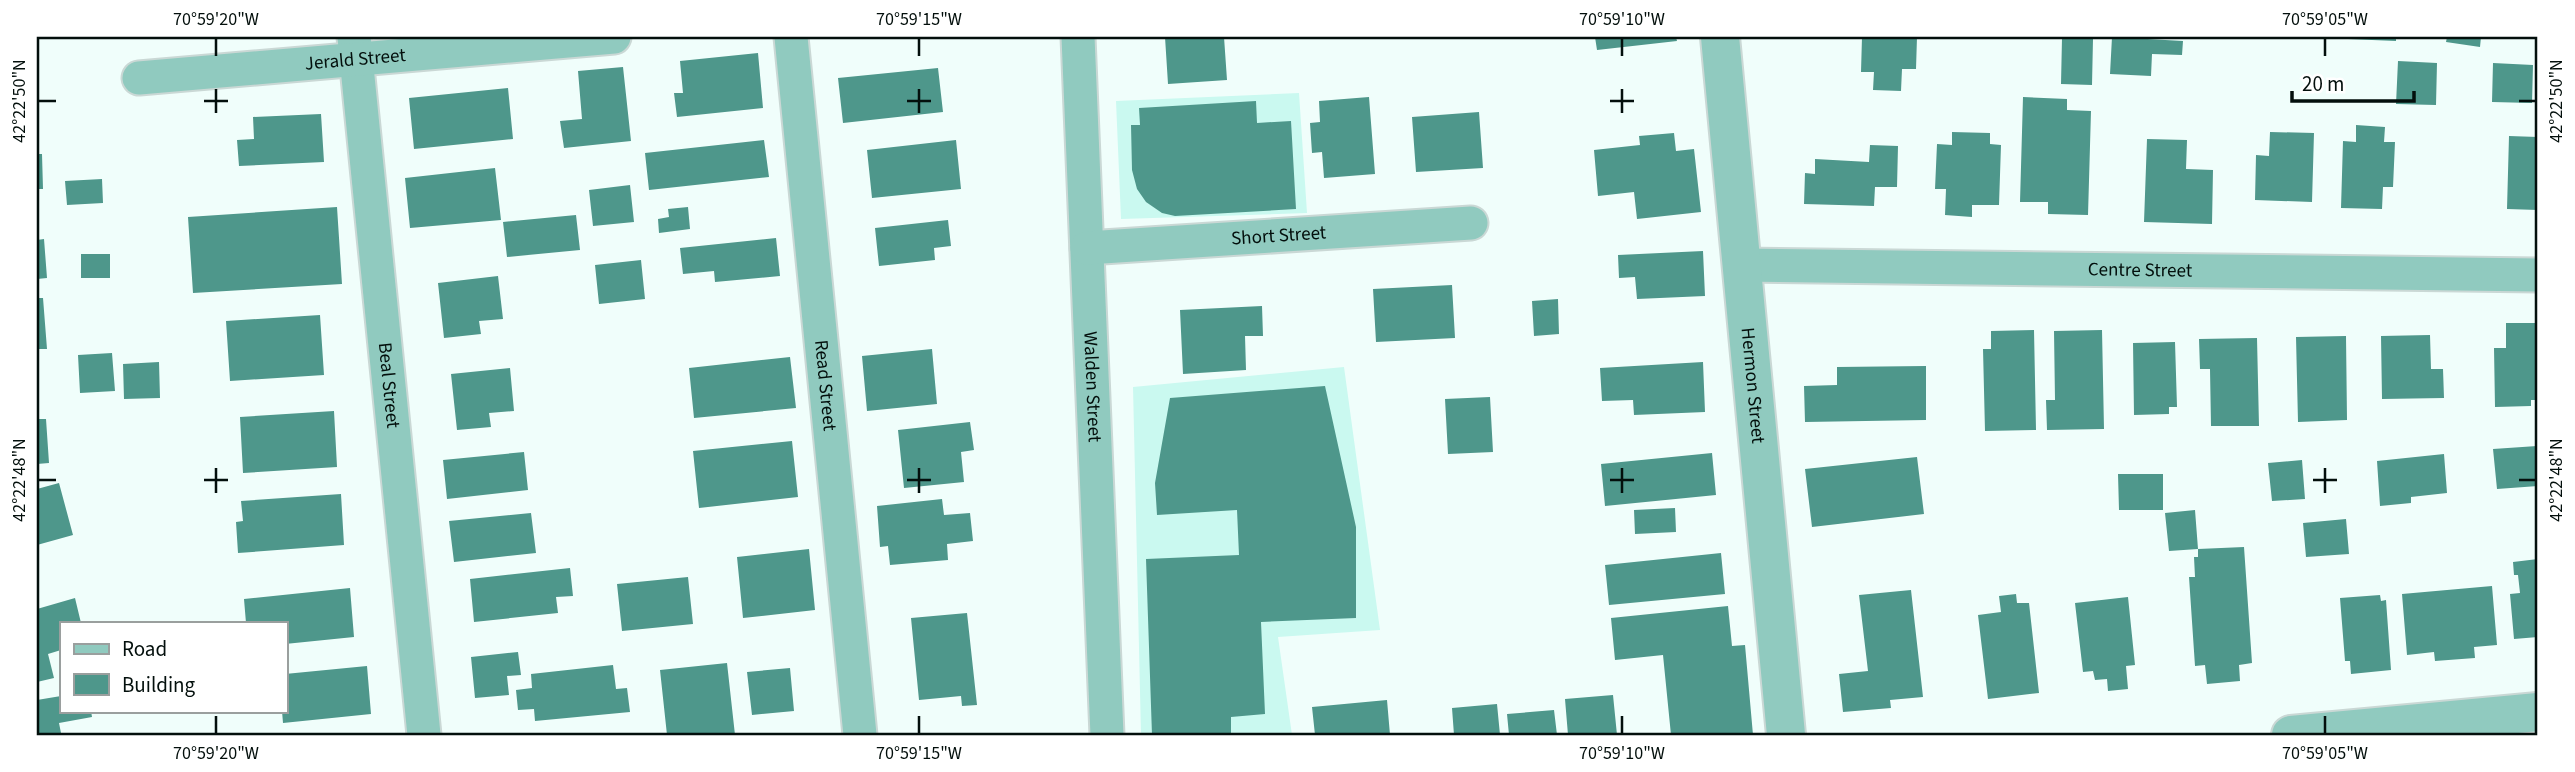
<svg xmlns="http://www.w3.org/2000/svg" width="2575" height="772" font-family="'Source Sans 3',sans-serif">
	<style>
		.built { fill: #caf9f0 }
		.building { fill: #4e978b }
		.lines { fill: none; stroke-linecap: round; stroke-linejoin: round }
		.minor-casing { stroke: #cad8d5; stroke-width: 37 }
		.tertiary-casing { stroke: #cad8d5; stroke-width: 42 }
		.minor { stroke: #90cabf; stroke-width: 33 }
		.tertiary { stroke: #90cabf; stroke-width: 38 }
		.ticks { fill: none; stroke: #030f0c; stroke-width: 2.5 }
		.labels { text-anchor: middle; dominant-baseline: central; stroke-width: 5; stroke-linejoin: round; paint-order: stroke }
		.street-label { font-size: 19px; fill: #030f0c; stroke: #fff }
		.neatline { fill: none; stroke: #030f0c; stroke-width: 2.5 }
		.ticks-label { font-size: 18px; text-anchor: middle; fill: #030f0c }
	</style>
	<rect width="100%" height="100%" fill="#f0fefb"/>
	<!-- built -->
	<path class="built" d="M1299,93L1307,213L1121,219L1116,101Z
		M1344,367L1380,630L1278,637L1292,735H1141L1133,387Z"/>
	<!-- building -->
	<path class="building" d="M1165,37H1224L1227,80L1168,84Z
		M1595,37H1676L1677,41L1597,50Z
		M1862,37H1917L1916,69H1902L1901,91L1873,90L1874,72H1861Z
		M2112,37L2183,41L2182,55L2152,54L2151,76L2110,74Z
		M2348,37H2396V41L2348,39Z
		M2447,37H2481L2480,47L2446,42Z
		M2062,38L2093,39L2092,85L2061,84Z
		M758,53L763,108L677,117L674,93H683L680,61Z
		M2398,61L2437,63L2436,105L2396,104Z
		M2493,63L2533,65L2532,103L2492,102Z
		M623,67L631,141L564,148L560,121L582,119L578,71Z
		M938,68L943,112L843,123L838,78Z
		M508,88L513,139L414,149L409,98Z
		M1369,97L1375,174L1324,178L1322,152L1312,153L1310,123L1320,122L1319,101Z
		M2023,97L2067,99V110L2091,111L2088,215L2048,214V202H2020Z
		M1256,101L1257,123L1291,121L1296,209L1175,216L1162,213L1146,202L1137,189L1132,170L1131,125H1140L1139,108Z
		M1479,112L1483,168L1416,172L1412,117Z
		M321,114L324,162L239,166L237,140L254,139L253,117Z
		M2356,125L2385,127L2384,142H2395L2393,187H2383L2382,209L2341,208L2343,141L2356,142Z
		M1952,132L1990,133V144L2001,145L1999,205H1972V217L1945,215L1946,189H1935L1937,144L1952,145Z
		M2270,132L2314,133L2312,202L2255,200L2256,155L2269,156Z
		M1674,133L1676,151L1694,149L1701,212L1637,219L1634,192L1598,196L1594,150L1640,145L1639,136Z
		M2509,136L2538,137V210L2507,209Z
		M2147,139L2187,140L2186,169L2213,170L2212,224L2144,222Z
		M764,140L769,177L649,190L645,153Z
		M956,140L961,189L872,198L867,150Z
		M1870,145L1898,146L1897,187H1875L1874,206L1804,204L1805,173L1815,174V159L1869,162Z
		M37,154H42L43,189H37Z
		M495,168L501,220L410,228L405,178Z
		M102,179L103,203L67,205L65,181Z
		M630,185L634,222L593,226L589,190Z
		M337,207L342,284L193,293L188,217Z
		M688,207L690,229L659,233L658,219L669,217L668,209Z
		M576,215L580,250L507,257L503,222Z
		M948,220L951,246L934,248L935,260L879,266L875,228Z
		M776,238L780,276L715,282L714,271L683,274L680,248Z
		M44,239L47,278L37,279V240Z
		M1703,251L1705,296L1637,299L1635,277L1619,278L1618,255Z
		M81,254H110V278H81Z
		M641,260L645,299L599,304L595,265Z
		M498,276L503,319L479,321L481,334L444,338L438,283Z
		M1452,285L1455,338L1376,342L1373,289Z
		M37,298H43L47,349H37Z
		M1558,299L1559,334L1534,336L1532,301Z
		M1262,306L1263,336H1245L1246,370L1183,374L1180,310Z
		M320,315L324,375L230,381L226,321Z
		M2506,323H2538V400H2531V406L2495,407L2494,348H2506Z
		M2034,330L2036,430L1985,431L1983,349H1991V331Z
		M2102,330L2104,429L2047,430L2046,400H2055L2054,331Z
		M2430,335L2431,369H2443L2444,398L2382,399L2381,336Z
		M2346,336L2347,420L2298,422L2296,337Z
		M2257,338L2259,426H2211L2210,369H2200L2199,339Z
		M2175,342L2177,407H2169V414L2134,415L2133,343Z
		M932,349L937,404L867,411L862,356Z
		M112,353L115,391L80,393L78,355Z
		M790,357L796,408L694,418L689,368Z
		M159,362L160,398L124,399L123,364Z
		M1703,362L1705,412L1634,415L1633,400L1602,401L1600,368Z
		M1926,366V420L1805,422L1804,386L1837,385V367Z
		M510,368L514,411L489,413L491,427L457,430L451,374Z
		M1325,386L1356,527V618L1261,622L1265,714L1231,717V735H1152L1146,559L1239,555L1237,510L1157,515L1155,483L1170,398Z
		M1490,397L1493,452L1448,454L1445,399Z
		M334,411L337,467L243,473L240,417Z
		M37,419H46L49,463L37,464Z
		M970,422L974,450L961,452L964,482L904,488L898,430Z
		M792,441L798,497L699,508L693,451Z
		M2537,446L2538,486L2497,489L2493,449Z
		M524,452L528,490L447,499L443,460Z
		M1712,453L1716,495L1605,506L1601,464Z
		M2444,454L2447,493L2411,497V503L2380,506L2377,461Z
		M1917,457L1924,514L1812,527L1805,469Z
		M2302,460L2305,499L2272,501L2268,463Z
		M2118,474H2163V510H2119Z
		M59,483L73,535L37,545V489Z
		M341,494L344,545L238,553L236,522L243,521L241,501Z
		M942,499L944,515L970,513L973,541L947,544L948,560L890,565L888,546L880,547L877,506Z
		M1675,508L1676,532L1635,534L1634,510Z
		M2195,510L2198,549L2169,551L2165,513Z
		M531,513L536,553L454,562L449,521Z
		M2346,519L2349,554L2306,557L2303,523Z
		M2244,547L2252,663L2239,665L2240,681L2207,684L2205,665L2195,666L2189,577H2195L2194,557H2198V549Z
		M809,549L815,610L743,618L737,557Z
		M1721,553L1725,594L1609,605L1605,565Z
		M2538,559V637L2514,639L2510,594L2520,593L2518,575H2514L2513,562Z
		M570,568L573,596L556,597L558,613L474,622L470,579Z
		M688,577L693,624L622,631L617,584Z
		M2492,586L2497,645L2474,647L2475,658L2435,661L2434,652L2407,655L2402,594Z
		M350,588L354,637L285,644V623H266V621L246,623L244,599Z
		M1911,590L1923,697L1890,700L1891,708L1843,712L1839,674L1868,671L1859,595Z
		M2016,594L2017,603H2029L2039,693L1988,699L1978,615L2001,612L1999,596Z
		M2380,595L2381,601L2386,600L2391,670L2351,674L2350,661H2345L2340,598Z
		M2128,597L2135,665L2126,666L2128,689L2108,691L2107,679L2095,680L2093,671L2083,672L2075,603Z
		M75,598L81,623H61V650L48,654L54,678L37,682V609Z
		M1728,606L1732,646L1745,645L1753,735H1671L1663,655L1615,660L1611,618Z
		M967,613L977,705L962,706L961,696L919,700L911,618Z
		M518,652L521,675L507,676L509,695L475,698L471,657Z
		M727,663L735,735H667L660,670Z
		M613,665L616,689L627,688L630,712L535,721L534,709L518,710L516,690L532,688L531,674Z
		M367,666L371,714L283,723L282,711H285V674Z
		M790,668L794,711L752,715L747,672Z
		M1613,695L1617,735H1568L1565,699Z
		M61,696V711H91L92,717L59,723L61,733L37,735V700Z
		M1387,700L1390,735H1315L1312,707Z
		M1497,704L1500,735H1454L1452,708Z
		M1554,710L1557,735H1509L1507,714Z"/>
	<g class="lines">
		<!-- minor casing -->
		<g class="minor-casing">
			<g id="minor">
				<path id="s1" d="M354,37L424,735"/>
				<path id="s2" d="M791,37L860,735"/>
				<path id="s3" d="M1078,37L1107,735"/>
				<path id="s4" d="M139,78L614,37"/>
				<path id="s5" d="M1087,248L1471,223"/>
				<path id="s6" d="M1741,265L2538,275"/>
			</g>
		</g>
		<!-- tertiary casing -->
		<g class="tertiary-casing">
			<g id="tertiary">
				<path id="s7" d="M1720,37L1786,735"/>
				<path d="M2291,735L2538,712"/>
			</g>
		</g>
		<!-- minor -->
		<use href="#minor" class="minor"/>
		<!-- tertiary -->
		<use href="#tertiary" class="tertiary"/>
	</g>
	<!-- ticks -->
	<path class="ticks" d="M216,38V56M919,38V56M1622,38V56M2325,38V56M216,89V113M919,89V113M1622,89V113M38,101H56M204,101H228M907,101H931M1610,101H1634M2519,101H2536M216,468V493M919,468V493M1622,468V493M2325,468V493M38,480H56M204,480H228M907,480H931M1610,480H1634M2313,480H2337M2519,480H2536M216,716V734M919,716V734M1622,716V734M2325,716V734"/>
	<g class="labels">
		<!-- street labels -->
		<g class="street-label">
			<text stroke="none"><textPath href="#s4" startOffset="217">Jerald Street</textPath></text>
			<text stroke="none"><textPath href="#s5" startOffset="192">Short Street</textPath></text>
			<text stroke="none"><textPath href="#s6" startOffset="399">Centre Street</textPath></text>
			<text stroke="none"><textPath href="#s1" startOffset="350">Beal Street</textPath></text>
			<text stroke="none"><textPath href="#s2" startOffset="350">Read Street</textPath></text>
			<text stroke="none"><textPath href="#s3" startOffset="350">Walden Street</textPath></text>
			<text stroke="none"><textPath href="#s7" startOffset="350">Hermon Street</textPath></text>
		</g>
	</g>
	<!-- border -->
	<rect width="2575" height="772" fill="none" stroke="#ffffff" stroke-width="77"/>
	<!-- legend -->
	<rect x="60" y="622" width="228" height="91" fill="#ffffff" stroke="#9a9f9e" stroke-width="2"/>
	<rect x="74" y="644" width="35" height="10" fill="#90cabf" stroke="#9a9f9e" stroke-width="2"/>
	<text x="122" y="656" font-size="21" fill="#030f0c">Road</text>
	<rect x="74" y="674" width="35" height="21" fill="#4e978b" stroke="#9a9f9e" stroke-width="2"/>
	<text x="122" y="692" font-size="21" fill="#030f0c">Building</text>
	<!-- scale -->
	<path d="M2292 91v10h122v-10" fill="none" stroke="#030f0c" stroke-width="3.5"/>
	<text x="2302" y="91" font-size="21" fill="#030f0c" stroke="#ffffff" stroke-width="5" paint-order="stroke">20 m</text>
	<rect x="38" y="38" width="2498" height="696" class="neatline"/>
	<g class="ticks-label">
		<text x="216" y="25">70°59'20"W</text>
		<text x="919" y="25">70°59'15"W</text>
		<text x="1622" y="25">70°59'10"W</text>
		<text x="2325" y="25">70°59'05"W</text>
		<text transform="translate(19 101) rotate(-90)" y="6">42°22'50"N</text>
		<text transform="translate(2556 101) rotate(-90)" y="6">42°22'50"N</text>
		<text transform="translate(19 480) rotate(-90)" y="6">42°22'48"N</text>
		<text transform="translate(2556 480) rotate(-90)" y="6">42°22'48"N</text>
		<text x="216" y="759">70°59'20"W</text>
		<text x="919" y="759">70°59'15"W</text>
		<text x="1622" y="759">70°59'10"W</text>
		<text x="2325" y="759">70°59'05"W</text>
	</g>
</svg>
